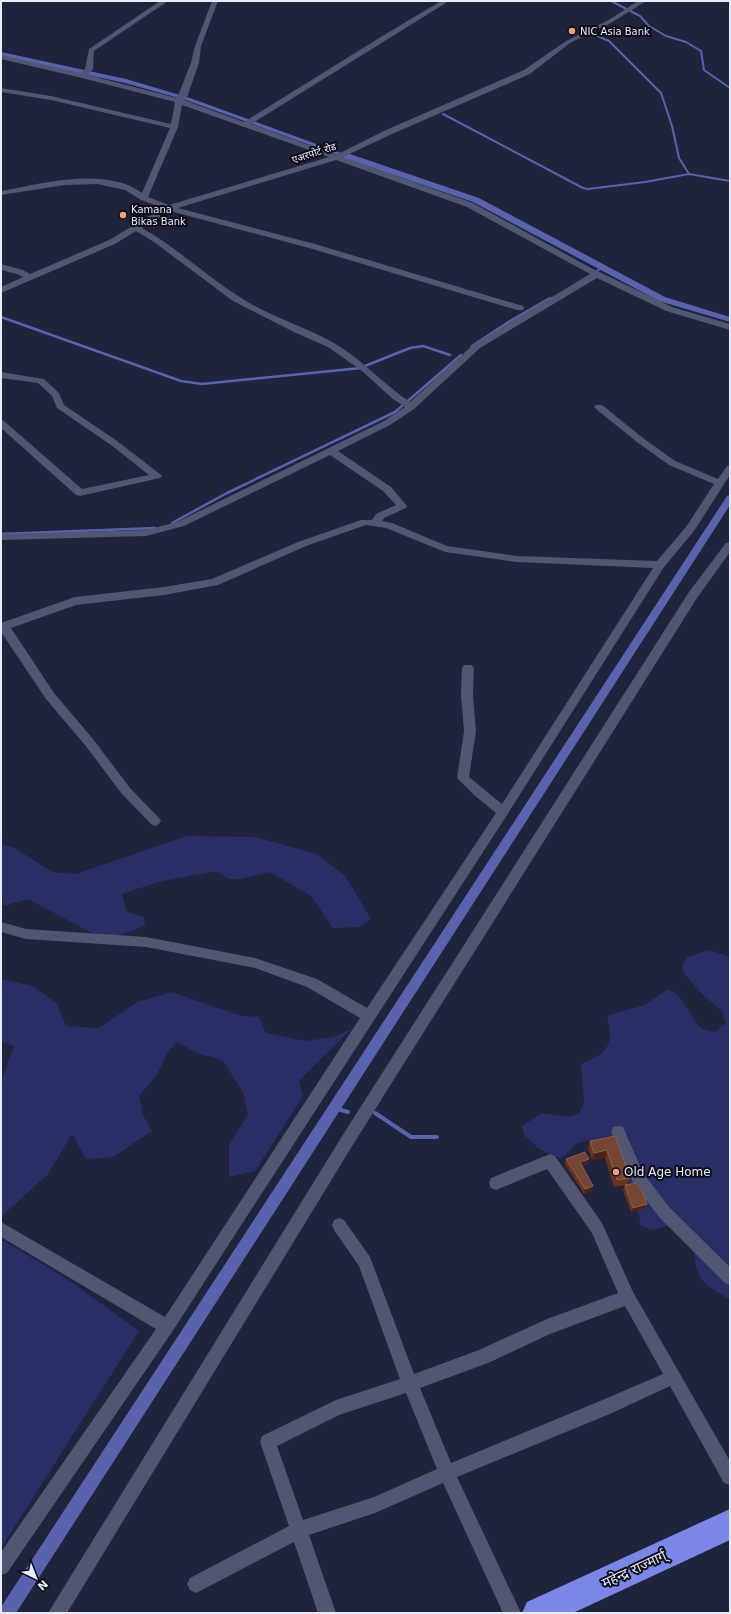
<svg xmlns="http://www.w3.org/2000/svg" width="731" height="1614" font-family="'DejaVu Sans','Noto Sans Devanagari',sans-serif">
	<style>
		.green { fill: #292e67 }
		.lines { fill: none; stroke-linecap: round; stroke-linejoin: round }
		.stream-far2 { stroke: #5962ac; stroke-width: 2 }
		.stream-far1 { stroke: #5962ac; stroke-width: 2.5 }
		.stream { stroke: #5962ac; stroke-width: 4 }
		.canal { fill: #5962ac; fill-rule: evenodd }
		.street { fill: #515672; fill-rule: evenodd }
		.highway { fill: #7b87e7; fill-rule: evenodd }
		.wall { fill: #68321b }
		.shaded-wall { fill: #45241e }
		.building { fill: #754633; stroke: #876053 }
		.poi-dot { fill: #f2a081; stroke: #0b0d18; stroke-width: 1.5 }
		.labels { text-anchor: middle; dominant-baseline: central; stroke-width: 4; stroke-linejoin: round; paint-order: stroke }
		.far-poi-label { font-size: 10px; fill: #e8ebfc; stroke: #0b0d18; text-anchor: start }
		.far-street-label { font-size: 10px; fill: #e8ebfc; stroke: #0b0d18 }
		.poi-label { font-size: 12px; fill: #e8ebfc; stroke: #0b0d18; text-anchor: start }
		.near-street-label { font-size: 14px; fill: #e8ebfc; stroke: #0b0d18 }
	</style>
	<rect width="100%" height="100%" fill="#1f233b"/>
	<!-- green -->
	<path class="green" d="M187,836L256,837L317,854L346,877L371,919L359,927L333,928L311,896L270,872L240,879H228L217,871L158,882L122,894L127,912L144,917L145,926L105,940L28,899L4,906L1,889V844L15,848L52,872L76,874Z
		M709,950L730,957V1299H729C700,1282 696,1280 694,1247L669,1225L652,1230L640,1225C640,1212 636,1210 631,1199C626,1189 628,1169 630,1158L613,1135L577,1143L564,1157L559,1158L539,1149L524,1135L522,1126L542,1113L569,1117L579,1114L584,1102L581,1064C606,1054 615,1046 607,1019L609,1015L645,1005L668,989C684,994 689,1016 700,1027C703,1030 711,1031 715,1032L726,1023L722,1011L702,994L683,972V963L688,957Z
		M1,979L32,986L57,1003L66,1026L99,1028L137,1002L171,992L242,1016L259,1017L266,1033L305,1041L334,1037L352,1028L299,1081L303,1096L255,1171L229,1177V1144L248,1115L243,1092L222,1060L197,1053L177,1042L166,1055L157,1075L139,1096L143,1115L152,1131L113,1157L86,1159L72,1134L48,1174L1,1217V1075L4,1073L14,1046L1,1042Z
		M1,1239L67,1279L139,1331L1,1548Z"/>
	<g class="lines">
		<!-- stream-far2 -->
		<path class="stream-far2" d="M611,1L640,16L649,26L666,36L686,42L701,51L704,70L730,88
			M593,34L609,41L661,93L672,126L679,158L689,174L730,181
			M443,114L583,188L588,189L645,182L689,174
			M595,272L602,268"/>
		<!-- stream-far1 -->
		<path class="stream-far1" d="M1,317L181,381L202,384L361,368
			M472,346L510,321L550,298
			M365,366L410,348L423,346L450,355
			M172,523L227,493L395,412L461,355
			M1,534L155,528"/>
		<!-- stream -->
		<path class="stream" d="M334,1108L348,1112
			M375,1113L411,1137H437"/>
		<!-- canal -->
		<path class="canal" d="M1,52L126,79L190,98L341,153L337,155L335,154L186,100L125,83L1,56Z
			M344,154H350L479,198L665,297L730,317V322L659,301L473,202L344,158Z
			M730,495V505L16,1613H1V1607L727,496Z"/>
		<!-- street -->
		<path class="street" d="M160,1H168L94,51L93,69L88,75L177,98L191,63L195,46L212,1H218L201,46L199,63L187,97L184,100L244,122L384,35L441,1H449L251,124L336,155L386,130L524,70L566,41L607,21L638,1H646L611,23L570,43L530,74L392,134L343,157L473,203L591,268L672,307L730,324V330L666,311L597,278L480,348L414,409L390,425L338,451L391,487L407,506L406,508L384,518L382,521L392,523L447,546L517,556L657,561L686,527L714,484L669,465L637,442L596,409L594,407L596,405H602L643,438L675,461L718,479L727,466L730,465V475L694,531L664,567L507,815L172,1332L7,1573L1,1575V1552L156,1329L1,1237V1222L165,1317L360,1018L307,987L255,968L146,947L26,939L1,932V922L26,929L146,937L255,958L317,979L367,1008L496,813L474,795L457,778L464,731L461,695L462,668L464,665H472L474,668L473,695L476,731L469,777L502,804L653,568L517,562L445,552L386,528L366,525L306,546L218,585L164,595L76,605L11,628L54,693L93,739L130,788L159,818L161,821L159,824L155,826L151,824L122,794L85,745L46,699L1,632V623L75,597L164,587L212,579L298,542L361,520H372L376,514L396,505L383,491L330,455L184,526L146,536L1,540V534L146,530L177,522L384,421L405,407L393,399L362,371L328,347L296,333L233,301L154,242L136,231L115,244L1,293V287L23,277L17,274L1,270V264L23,270L30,274L109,240L163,208L141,200L125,190L97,184L65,185L1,195V191C42,184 105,166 142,193L170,128L51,100L1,92V88L51,96L171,124L175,102L82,78L1,59V55L81,73L85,69L89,49ZM182,105L329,157L169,205L148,197L178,127ZM336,160L467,207L590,274L474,344L410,402C384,385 362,359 334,343C303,326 268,316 238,296C205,275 176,247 142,228L170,211L309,248L517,310H523L524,308L523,306L315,244L178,208Z
			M1,372L44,379L59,393L64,405L117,441L160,474L162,476L160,478L80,496L76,495L1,428V420L4,421L82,489L149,475L111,445L57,408L52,396L38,383L1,378Z
			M730,542V552L697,598L354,1143L67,1613H48L344,1133L689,592L726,543Z
			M618,1126L623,1127L643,1173L670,1208L730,1267V1285L725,1283L660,1218L633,1183L611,1132L613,1127Z
			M550,1154L555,1156L602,1223L633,1292L730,1461V1485L724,1483L670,1386L612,1413L457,1477L521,1613H503L443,1483L375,1513L309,1535L336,1613H318L294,1542L202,1590L196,1593L190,1590L187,1584L190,1578L289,1526L260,1442L262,1436L336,1400L400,1379L359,1266L334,1230L332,1225L334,1220L339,1218L344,1220L370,1257L414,1374L479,1350L547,1319L618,1293L592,1233L547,1169L496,1190L491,1188L489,1183L491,1178ZM625,1306L663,1374L600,1401L451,1463L420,1388L488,1363L550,1334ZM406,1393L437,1469L374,1497L303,1520L277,1446L339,1415Z"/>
		<!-- highway -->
		<path class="highway" d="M730,1509V1540L573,1613H522L527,1602Z"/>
	</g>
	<!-- wall -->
	<path class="wall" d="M615,1136L630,1178L627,1185L647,1204L645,1209L631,1212L623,1190L625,1185H627L614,1187L605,1158L592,1160L588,1148L590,1141Z
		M566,1159H589L588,1163L582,1166L592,1191L584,1194L565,1164Z"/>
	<!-- shaded-wall -->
	<path class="shaded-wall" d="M607,1150L605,1158L592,1160L594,1153Z
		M589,1159L588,1163L579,1167L580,1162Z
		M593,1186L592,1191L584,1194L585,1189Z
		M647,1204L645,1209L631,1212L633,1208Z"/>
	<!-- building -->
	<path class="building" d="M615,1136L630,1178L617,1180L607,1150L594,1153L590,1141Z
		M585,1152L589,1159L580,1162L593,1186L585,1189L566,1159Z
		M636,1183L642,1190L647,1204L633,1208L625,1185Z"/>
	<!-- markers -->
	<g class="poi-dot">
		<circle cx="572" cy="31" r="4"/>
		<circle cx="123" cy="215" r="4"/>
		<circle cx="616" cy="1172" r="4"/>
	</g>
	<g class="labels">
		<!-- far-poi labels -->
		<g class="far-poi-label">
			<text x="580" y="31">NIC Asia Bank</text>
			<text x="131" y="209">Kamana<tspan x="131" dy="12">Bikas Bank</tspan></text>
		</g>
		<!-- far-street labels -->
		<g class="far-street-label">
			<text transform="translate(314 153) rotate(-18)">एअरपोर्ट रोड</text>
		</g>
		<!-- poi labels -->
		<g class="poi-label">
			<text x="624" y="1172">Old Age Home</text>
		</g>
		<!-- near-street labels -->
		<g class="near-street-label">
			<text transform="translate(634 1569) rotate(-25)">महेन्द्र राज्मार्ग्</text>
		</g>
	</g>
	<!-- border -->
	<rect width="731" height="1614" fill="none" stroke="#e8ebfc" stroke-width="4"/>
	<!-- north arrow -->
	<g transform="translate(36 1578) rotate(137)" stroke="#0b0d18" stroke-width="3" paint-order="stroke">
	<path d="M0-3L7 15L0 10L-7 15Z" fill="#e8ebfc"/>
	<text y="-6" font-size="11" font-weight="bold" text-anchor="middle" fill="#e8ebfc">N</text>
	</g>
</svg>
